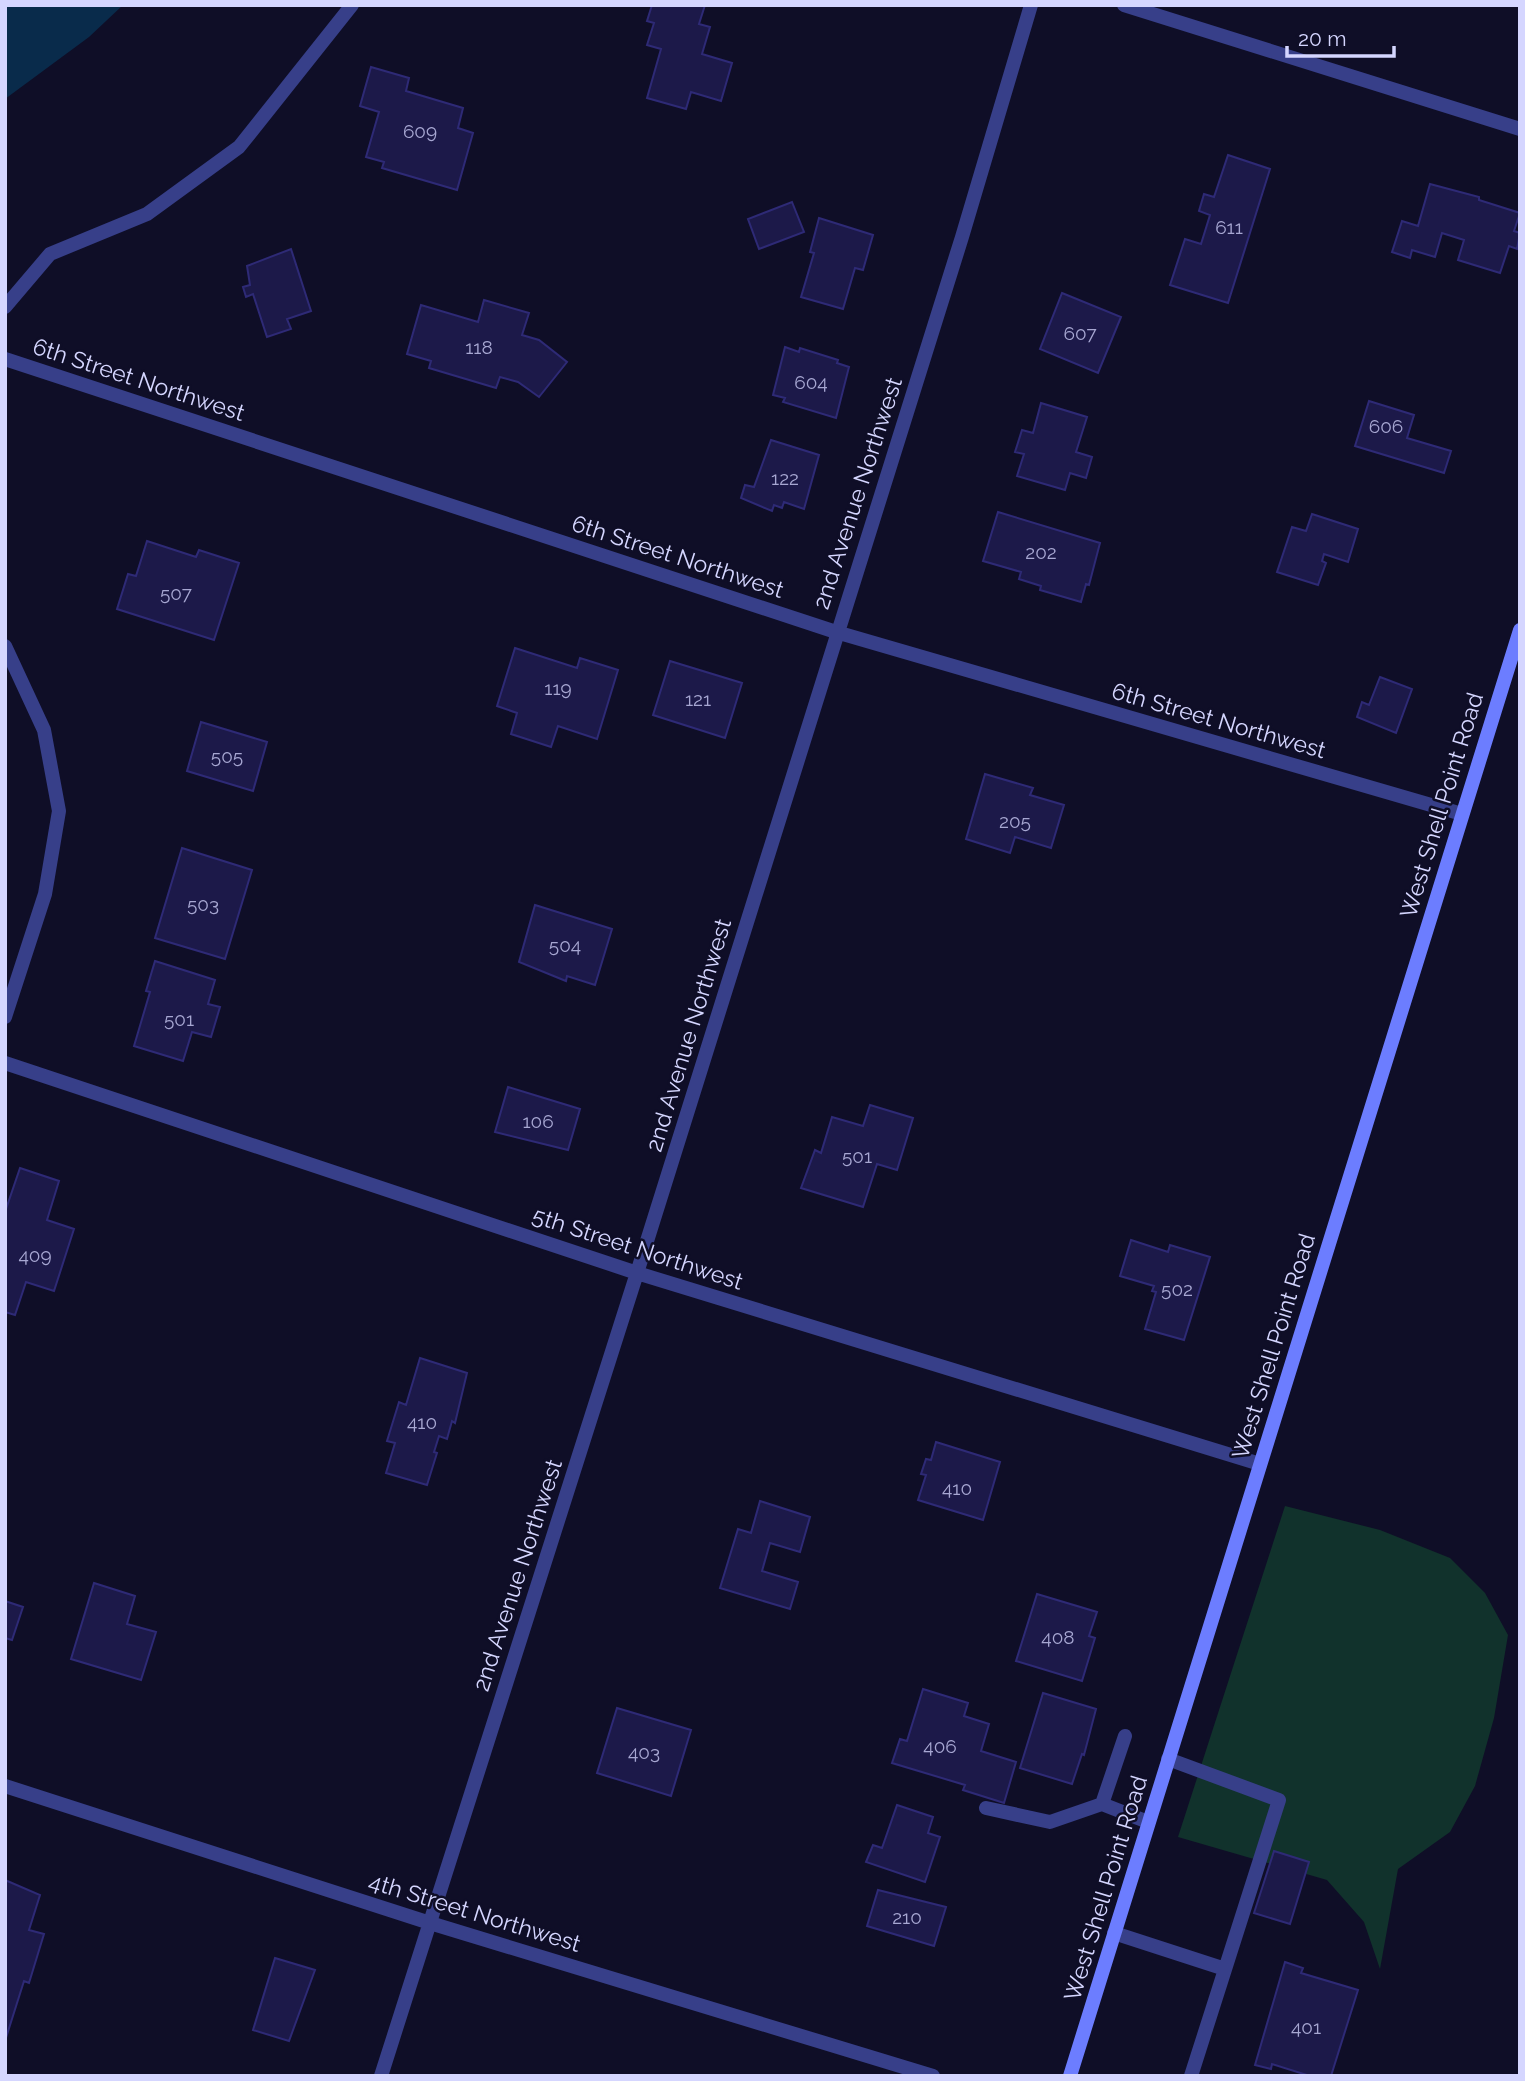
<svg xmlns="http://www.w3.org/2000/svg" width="1525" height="2081" font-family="Raleway,sans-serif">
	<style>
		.green { fill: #11322c }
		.water { fill: #092b4b }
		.building { fill: #1c1949; stroke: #2e2a76; stroke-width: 2 }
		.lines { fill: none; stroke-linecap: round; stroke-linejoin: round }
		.lane { stroke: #373f89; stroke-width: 14 }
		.street { stroke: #373f89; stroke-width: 14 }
		.secondary { stroke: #6c7dff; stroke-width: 14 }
		.labels { text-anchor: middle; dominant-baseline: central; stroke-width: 5; stroke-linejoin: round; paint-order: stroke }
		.number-label { font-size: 19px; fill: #a7a7d2 }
		.street-label { font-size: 23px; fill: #d5d6ff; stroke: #0f0e27 }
	</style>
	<rect width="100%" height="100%" fill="#0f0e27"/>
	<!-- green -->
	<path class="green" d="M1285,1506L1380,1530L1450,1558L1485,1593L1508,1635L1494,1718L1475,1786L1450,1832L1398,1869L1380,1969L1364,1922L1327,1880L1178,1837Z"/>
	<!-- water -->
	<path class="water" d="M5,5H123L89,37L5,99Z"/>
	<!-- building -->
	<path class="building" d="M652,5H705L699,24L710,27L702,54L732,63L721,101L691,92L686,109L647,98L661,49L647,45L654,23L647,21Z
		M371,67L409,78L406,91L463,108L458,128L473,133L457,190L382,168L384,162L366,157L379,112L360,106Z
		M1228,155L1270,169L1228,303L1170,285L1185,239L1201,244L1210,215L1199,211L1204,194L1214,197Z
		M1430,184L1479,197V200L1520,213L1514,231L1520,233L1517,249L1509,246L1500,273L1458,260L1464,240L1442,233L1435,257L1412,250L1410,258L1392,252L1402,221L1418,226Z
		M792,202L804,232L759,249L748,219Z
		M819,218L873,235L863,270L855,268L843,309L801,297L814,253L810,252Z
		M291,249L311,311L287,319L291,329L267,337L253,294L246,297L243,287L250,285L247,266Z
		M1062,293L1121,317L1098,373L1040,349Z
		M484,300L529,313L522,335L539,340L567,362L539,397L518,382L500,377L496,388L429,368L431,361L407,354L421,305L478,322Z
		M785,347L799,352L800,348L838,360L837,363L849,367L836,418L783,402L785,398L773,395Z
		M1369,401L1414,415L1407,438L1451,451L1444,473L1355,446Z
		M1041,403L1087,417L1076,452L1092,457L1086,478L1070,473L1065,490L1017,476L1024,454L1015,452L1022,430L1033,433Z
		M771,440L819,455L804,509L784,502L782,508L774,505L772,511L741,498L745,485L754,487Z
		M998,512L1100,543L1089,585L1086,584L1081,602L1040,590L1041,586L1019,579L1021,572L983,561Z
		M1312,514L1358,529L1348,562L1324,554L1322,561L1326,563L1318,585L1277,572L1292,527L1306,531Z
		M147,541L196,557L199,550L239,563L214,640L117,609L128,574L136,576Z
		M515,648L577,668L580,658L618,670L597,739L558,726L551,747L511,734L517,713L497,706Z
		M670,661L742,683L725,738L653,715Z
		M1380,677L1412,689L1396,733L1357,717L1362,702L1369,705Z
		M201,722L267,742L253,791L187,771Z
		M985,774L1033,788L1030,795L1064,805L1051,848L1015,837L1010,853L966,839Z
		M182,848L252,870L225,959L155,938Z
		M535,905L612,929L595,985L567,976L566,981L519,962Z
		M155,961L215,980L208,1004L220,1007L211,1037L192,1032L183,1061L134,1046L150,992L146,991Z
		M508,1087L580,1109L568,1150L495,1132Z
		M870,1105L913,1118L897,1170L877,1164L863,1207L801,1188L815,1150L821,1153L832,1117L863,1126Z
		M20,1168L59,1181L47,1220L74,1229L54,1291L26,1282L15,1315L5,1312V1212Z
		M1131,1240L1168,1252L1170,1245L1210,1257L1184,1340L1145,1329L1156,1292L1152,1291L1154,1286L1120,1276Z
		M420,1358L467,1373L455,1423L452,1421L447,1439L439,1436L434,1452L437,1453L427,1485L386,1473L395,1443L387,1441L399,1402L406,1405Z
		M936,1442L1000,1462L983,1520L918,1500L926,1475L921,1474L926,1459L931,1460Z
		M760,1501L810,1517L800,1552L770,1543L762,1571L798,1582L790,1609L720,1588L738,1529L751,1533Z
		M94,1583L135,1596L127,1624L156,1632L141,1680L71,1659Z
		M1037,1594L1097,1612L1089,1636L1095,1638L1082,1681L1016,1661Z
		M5,1601L23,1607L12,1640L5,1638Z
		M923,1689L968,1703L964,1716L989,1724L981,1751L1016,1762L1004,1803L963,1790L965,1785L892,1763L900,1739L907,1741Z
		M1043,1693L1096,1709L1084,1755L1082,1754L1072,1784L1020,1768Z
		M617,1708L691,1730L671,1796L597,1773Z
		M897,1805L933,1817L928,1833L940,1837L925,1882L866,1862L873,1845L882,1848Z
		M1274,1851L1309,1862L1290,1924L1254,1913Z
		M5,1880L40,1895L29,1930L44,1934L29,1983L24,1981L5,2041Z
		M878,1890L946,1907L934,1946L867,1926Z
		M275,1958L315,1970L289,2041L253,2030Z
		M1285,1962L1303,1968L1301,1973L1358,1990L1331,2076H1310L1272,2064L1271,2069L1255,2065Z"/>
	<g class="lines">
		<!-- lane -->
		<path class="lane" d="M1125,1736L1102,1804L1148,1822
			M1168,1759L1279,1800L1191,2076
			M986,1808L1050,1822L1102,1804
			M1114,1933L1225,1969"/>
		<!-- street -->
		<path class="street" d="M1124,5L1520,129
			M5,307L50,254L147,214L239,147L352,5
			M5,359L836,632L1462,814
			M5,646L44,730L59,811L45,894L5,1017
			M5,1063L637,1273L1260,1464
			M5,1786L430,1923L933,2076
			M381,2076L637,1273L962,237L1031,5"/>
		<!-- secondary -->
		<path class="secondary" d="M1070,2076L1520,630"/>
	</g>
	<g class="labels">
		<!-- number labels -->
		<g class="number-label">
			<text x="420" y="131">609</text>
			<text x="1229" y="227">611</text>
			<text x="1080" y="333">607</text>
			<text x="479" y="347">118</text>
			<text x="811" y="382">604</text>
			<text x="1386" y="426">606</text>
			<text x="785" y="478">122</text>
			<text x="1041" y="552">202</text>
			<text x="176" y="593">507</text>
			<text x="558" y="688">119</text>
			<text x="698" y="699">121</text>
			<text x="227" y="756">505</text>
			<text x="1015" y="821">205</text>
			<text x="203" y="904">503</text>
			<text x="565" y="945">504</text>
			<text x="179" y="1019">501</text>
			<text x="538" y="1121">106</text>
			<text x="857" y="1156">501</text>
			<text x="35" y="1255">409</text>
			<text x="1177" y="1289">502</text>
			<text x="422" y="1422">410</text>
			<text x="957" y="1488">410</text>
			<text x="1058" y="1637">408</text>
			<text x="940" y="1746">406</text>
			<text x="644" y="1752">403</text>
			<text x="907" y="1917">210</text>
			<text x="1306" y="2027">401</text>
		</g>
		<!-- street labels -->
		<g class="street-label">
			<text transform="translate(139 379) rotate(18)">6th Street Northwest</text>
			<text transform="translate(857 493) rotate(-72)">2nd Avenue Northwest</text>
			<text transform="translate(678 556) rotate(18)">6th Street Northwest</text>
			<text transform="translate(1219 720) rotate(16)">6th Street Northwest</text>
			<text transform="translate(1441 805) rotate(-73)">West Shell Point Road</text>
			<text transform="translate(688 1035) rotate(-73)">2nd Avenue Northwest</text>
			<text transform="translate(638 1248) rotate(18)">5th Street Northwest</text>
			<text transform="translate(1273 1346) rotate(-73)">West Shell Point Road</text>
			<text transform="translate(517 1575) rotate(-72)">2nd Avenue Northwest</text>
			<text transform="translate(1105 1888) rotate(-73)">West Shell Point Road</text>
			<text transform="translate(475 1912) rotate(17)">4th Street Northwest</text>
		</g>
	</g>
	<!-- border -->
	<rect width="1525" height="2081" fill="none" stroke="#d5d6ff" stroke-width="14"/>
	<!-- scale -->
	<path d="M1287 46v10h107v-10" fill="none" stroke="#d5d6ff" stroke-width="3.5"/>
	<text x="1298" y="46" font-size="21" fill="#d5d6ff" stroke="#0f0e27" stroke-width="5" paint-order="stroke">20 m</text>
</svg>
